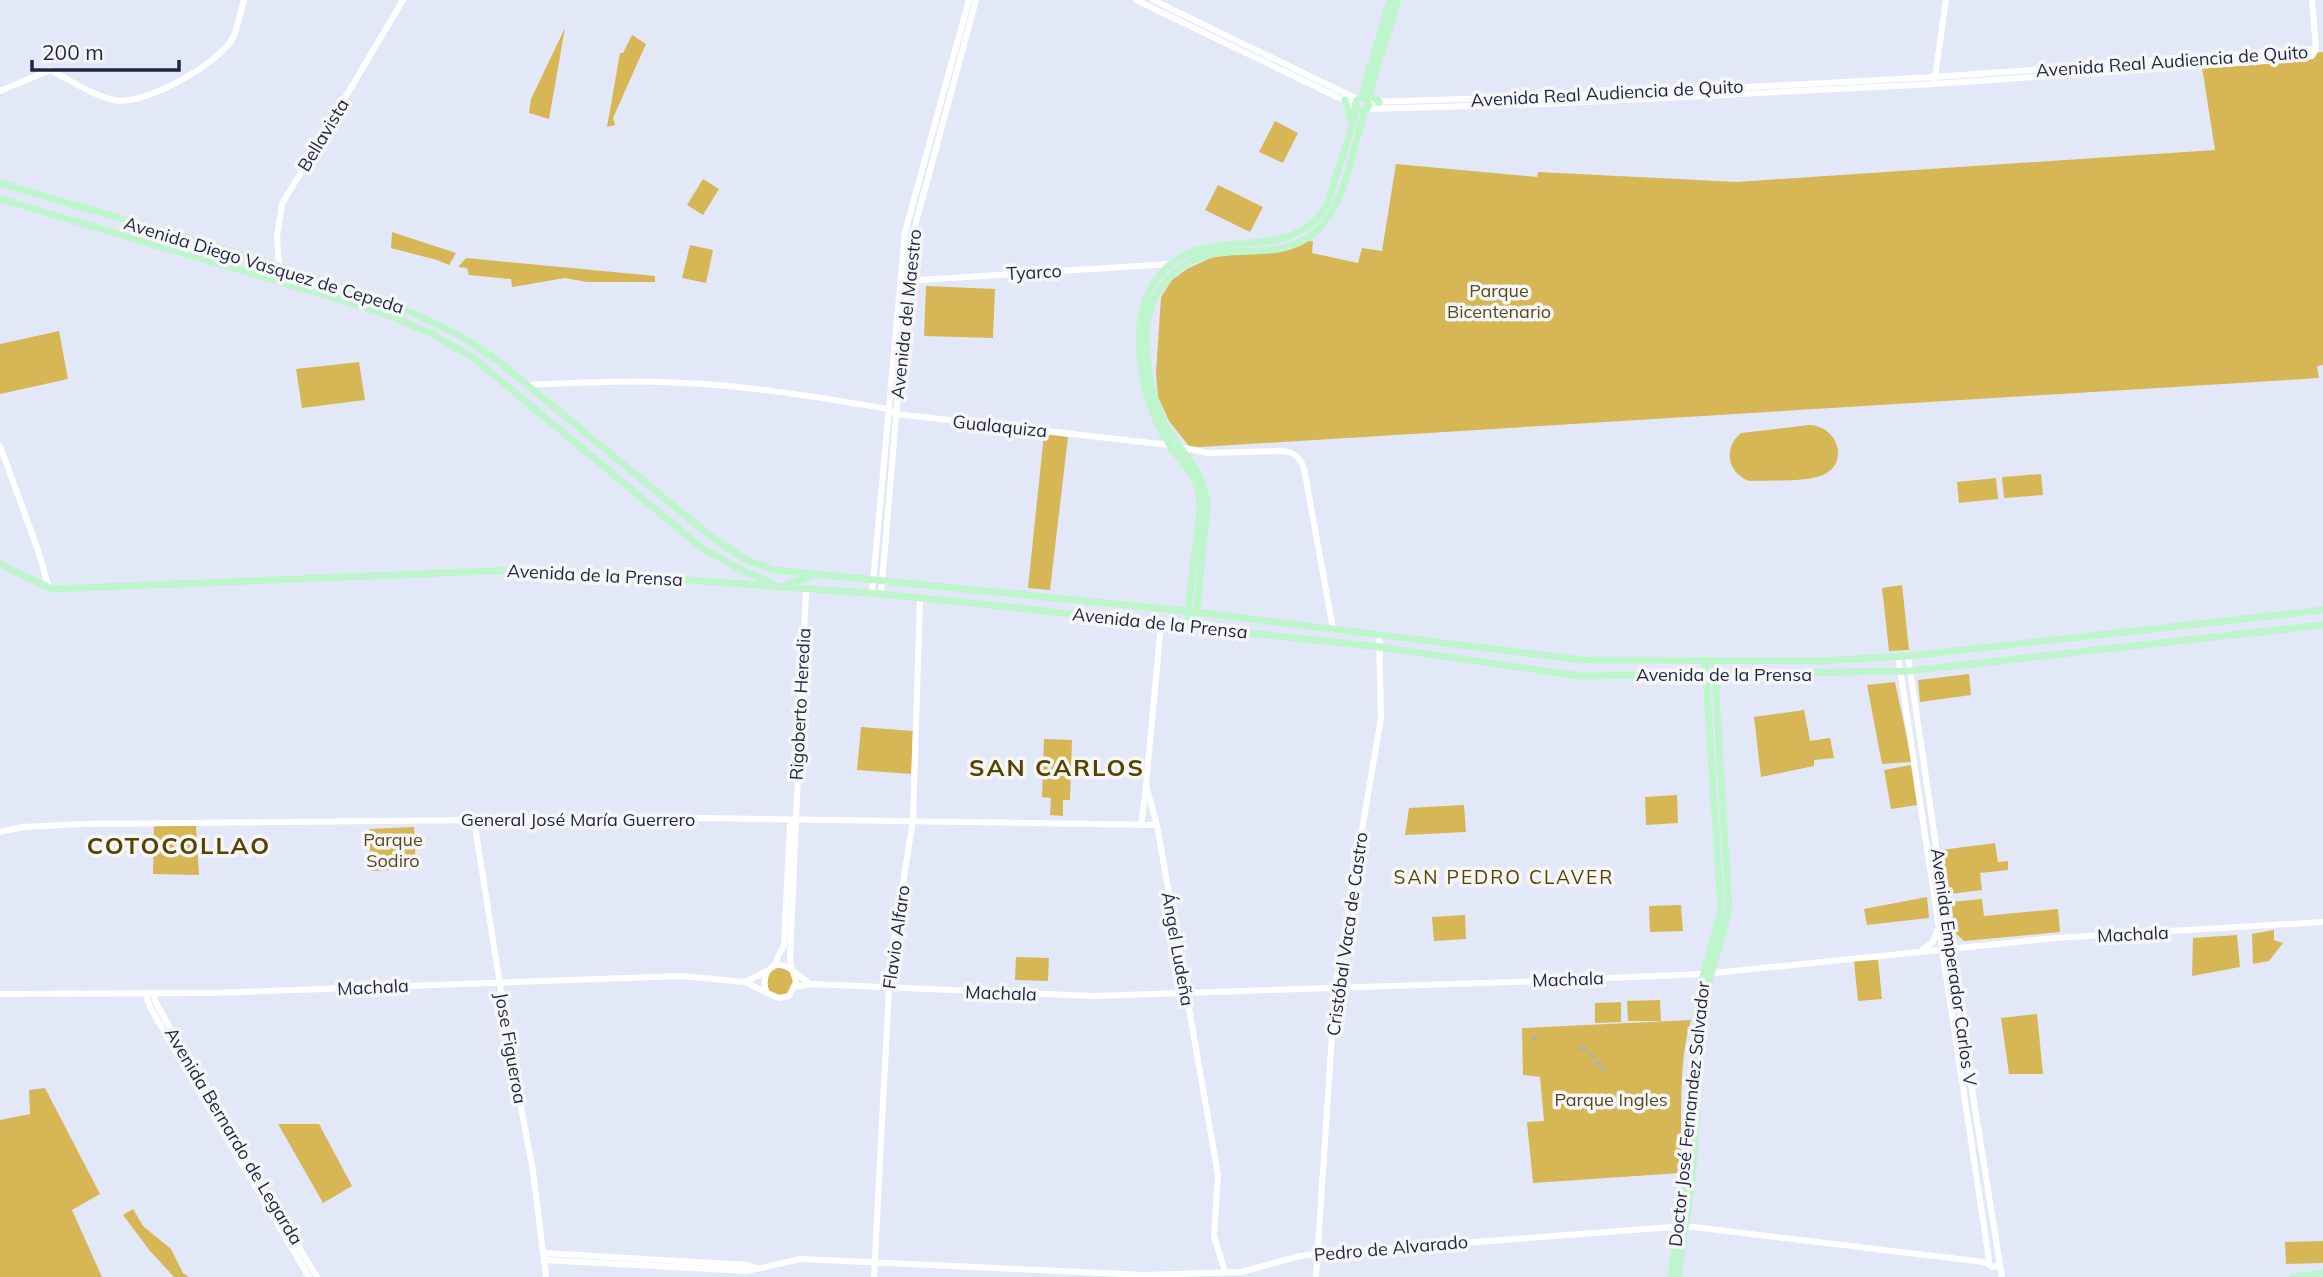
<svg xmlns="http://www.w3.org/2000/svg" width="2323" height="1277" font-family="Mulish,sans-serif">
	<style>
		.green { fill: #d6b655 }
		.lines { fill: none; stroke-linecap: round; stroke-linejoin: round }
		.stream { stroke: #99adf1; stroke-width: 2 }
		.tertiary { stroke: #fff; stroke-width: 6 }
		.secondary { stroke: #fff; stroke-width: 6 }
		.primary { stroke: #bef5cc; stroke-width: 7 }
		.labels { text-anchor: middle; dominant-baseline: central; stroke-width: 7; stroke-linejoin: round; paint-order: stroke }
		.street-label { font-size: 18px; fill: #1e2642; stroke: #f6f6f6 }
		.park-label { font-size: 18px; fill: #584a20; stroke: #f6f6f6 }
		.neighbourhood-label { font-size: 19px; letter-spacing: 2px; fill: #554300; stroke: #f6f6f6 }
		.district-label { font-size: 24px; font-weight: bold; letter-spacing: 2px; fill: #554300; stroke: #f6f6f6 }
	</style>
	<rect width="100%" height="100%" fill="#e3e8f8"/>
	<!-- green -->
	<path class="green" d="M565,28L549,119L529,113L531,99Z
		M632,35L646,44L613,118L615,125L607,127L620,53H623Z
		M2323,52V365L2317,366L2319,378L1200,447L1189,446L1169,421L1158,397L1156,373L1161,297L1172,280L1187,269L1219,254L1289,249L1308,241H1313L1312,253L1358,263L1362,248L1382,251L1396,164L1537,177L1538,172L1737,182L2215,150L2202,67Z
		M1275,121L1298,133L1283,163L1259,152Z
		M703,179L719,189L703,215L687,205Z
		M1218,185L1263,207L1250,232L1205,210Z
		M392,232L456,253L449,265L437,260L391,248Z
		M690,245L713,250L706,283L682,278Z
		M466,258L655,276V282H587L565,278L512,287L511,279L469,275L467,268L458,267Z
		M926,286L995,289L993,338L924,336Z
		M59,331L68,379L0,394V344Z
		M359,362L365,400L302,408L296,369Z
		M1809,425C1840,426 1850,466 1820,476C1804,482 1768,480 1749,481C1727,472 1723,448 1741,433Z
		M1044,434L1068,437L1050,590L1028,588Z
		M2041,474L2043,495L2004,498L2002,477Z
		M1996,478L1998,499L1959,503L1957,482Z
		M1902,585L1909,650L1889,651L1882,588Z
		M1969,674L1971,695L1920,702L1918,680Z
		M1895,682L1912,762L1882,764L1867,685Z
		M1804,710L1810,741L1830,738L1834,758L1814,760V766L1761,777L1754,717Z
		M861,727L913,731L911,774L857,770Z
		M1044,739L1072,740L1070,800H1063V816L1050,815L1051,798L1042,797Z
		M1911,765L1917,805L1891,809L1884,770Z
		M1677,795L1678,823L1646,825L1645,797Z
		M1464,805L1466,832L1405,835L1409,808Z
		M154,825L196,826L199,875L153,874Z
		M414,827L416,869L371,871L369,829Z
		M1995,843L1998,862L2008,861V870L1980,873L1982,890L1950,894L1945,880L1941,850Z
		M1927,897L1929,918L1867,925L1864,909Z
		M1982,899L1984,916L2058,909L2060,932L1964,941L1954,932L1951,902Z
		M1681,905L1683,931L1650,932L1649,906Z
		M1465,915L1466,939L1434,941L1432,917Z
		M2274,930V940L2283,943L2269,961L2253,964L2252,934Z
		M2237,935L2240,967L2192,976L2193,938Z
		M1016,957L1049,958L1048,981L1015,980Z
		M1878,960L1882,999L1858,1001L1854,961Z
		M766 982a14 14 0 1 1 28 0a14 14 0 1 1-28 0Z
		M1660,1000L1661,1021H1628L1627,1001Z
		M1621,1002V1022L1595,1023V1003Z
		M2037,1014L2043,1074H2009L2001,1018Z
		M1691,1020C1677,1065 1683,1125 1680,1173L1533,1183L1527,1122L1544,1121L1540,1077L1523,1075L1522,1028Z
		M45,1088L100,1194L72,1210L102,1277H0V1120L30,1114L29,1090Z
		M278,1124H319L352,1186L323,1203Z
		M133,1209L143,1226L171,1249L183,1273L189,1277H174L150,1251L123,1215Z
		M2323,1241V1263L2286,1264L2285,1242Z"/>
	<g class="lines">
		<!-- stream -->
		<path class="stream" d="M1533,1038L1536,1039
			M1580,1048L1587,1050
			M1591,1055L1594,1057
			M1595,1062L1600,1065
			M1602,1069L1604,1070"/>
		<!-- tertiary -->
		<path class="tertiary" d="M2312,0L2316,49
			M1935,77L2316,49
			M1934,84L2295,59L2312,56L2316,49
			M0,91L50,70C70,80 92,95 114,100C143,107 215,65 231,41C238,31 240,12 244,0
			M280,281L277,237L282,204L403,0
			M903,281L1170,264
			M528,385C572,383 617,380 661,382C738,384 813,396 888,409L896,414L1169,445L1208,453L1282,451C1295,452 1299,457 1304,468L1333,629
			M0,446L38,550L49,588
			M1161,624L1146,785L1157,825L1218,1175L1214,1236L1225,1272
			M474,820L510,1048L533,1171L546,1277
			M1141,825L1146,788
			M0,832L23,827L82,824L702,818L1157,825
			M145,993L150,1007L184,1066L309,1277
			M153,993L156,1003L233,1139L317,1277
			M543,1253L748,1265L757,1268
			M544,1260L747,1271L801,1259L1144,1275L1241,1272L1300,1256L1318,1254
			M874,1277L889,987L893,946L913,820L920,598"/>
		<!-- secondary -->
		<path class="secondary" d="M1136,0L1356,106
			M1153,0L1357,99
			M1369,102L1617,94L1935,77
			M1367,109L1545,104L1934,84L1946,0
			M872,593L905,232L969,0
			M881,594L911,241L976,0
			M1898,656L1989,1260
			M1908,656L1973,1096L2002,1277
			M1923,949L1933,942L1937,931
			M773,967L784,945L790,825L794,819
			M792,970L790,959L806,589
			M793,972L796,982L789,996L779,998L767,993C760,979 769,958 787,967C795,971 803,979 810,984
			M745,982L765,972
			M795,987L810,984L1094,996L1513,982L1704,974L2055,938L2323,922
			M0,994L212,993L681,976L745,982L767,993
			M1318,1254L1685,1226L1984,1262L1993,1267L2000,1265
			M1316,1277L1335,989L1381,718L1379,634"/>
		<!-- primary -->
		<path class="primary" d="M1370,89L1372,96L1379,102
			M1361,98L1390,0
			M1345,100L1352,123
			M1367,100L1398,0
			M0,183C102,214 205,241 305,275C373,298 440,317 498,361L714,539L745,559L774,570L1196,612L1582,660L1819,661L1908,656L2323,610
			M0,199L348,302L391,316L430,333L472,357L702,548L743,571L771,583
			M0,564L52,589L518,570L577,572L881,594L1027,609L1380,647L1580,676L1909,671L2323,625
			M786,585L811,576
			M1187,626C1189,601 1192,577 1195,552C1197,532 1203,508 1198,489C1193,471 1178,459 1169,444C1143,405 1128,336 1149,292C1190,209 1289,277 1328,202L1354,120L1356,101L1361,98L1367,100L1369,105L1367,109L1361,111L1357,109
			M1195,627L1207,505C1204,472 1185,457 1169,431C1153,404 1147,369 1146,338C1146,318 1151,299 1164,284C1207,230 1263,267 1307,238C1347,212 1350,151 1366,110
			M1671,1277L1685,1180L1698,996L1721,910L1705,660
			M1678,1277L1692,1180L1705,996L1729,910L1714,660
			M2293,1277L2323,1273"/>
	</g>
	<g class="labels">
		<!-- street labels -->
		<g class="street-label">
			<text transform="translate(2172 61) rotate(-4)">Avenida Real Audiencia de Quito</text>
			<text transform="translate(1607 93) rotate(-3)">Avenida Real Audiencia de Quito</text>
			<text transform="translate(323 135) rotate(-59)">Bellavista</text>
			<text transform="translate(264 265) rotate(17)">Avenida Diego Vasquez de Cepeda</text>
			<text transform="translate(1034 272) rotate(-3)">Tyarco</text>
			<text transform="translate(906 314) rotate(-84)">Avenida del Maestro</text>
			<text transform="translate(1000 426) rotate(6)">Gualaquiza</text>
			<text transform="translate(595 575) rotate(3)">Avenida de la Prensa</text>
			<text transform="translate(1160 623) rotate(6)">Avenida de la Prensa</text>
			<text x="1724" y="674">Avenida de la Prensa</text>
			<text transform="translate(800 704) rotate(-87)">Rigoberto Heredia</text>
			<text x="578" y="819">General José María Guerrero</text>
			<text transform="translate(1347 934) rotate(-82)">Cristóbal Vaca de Castro</text>
			<text transform="translate(2133 934) rotate(-3)">Machala</text>
			<text transform="translate(896 937) rotate(-82)">Flavio Alfaro</text>
			<text transform="translate(1178 949) rotate(80)">Ángel Ludeña</text>
			<text transform="translate(1954 967) rotate(82)">Avenida Emperador Carlos V</text>
			<text transform="translate(1568 979) rotate(-2)">Machala</text>
			<text transform="translate(373 987) rotate(-3)">Machala</text>
			<text transform="translate(1001 993) rotate(2)">Machala</text>
			<text transform="translate(511 1048) rotate(80)">Jose Figueroa</text>
			<text transform="translate(1689 1114) rotate(-84)">Doctor José Fernandez Salvador</text>
			<text transform="translate(234 1136) rotate(59)">Avenida Bernardo de Legarda</text>
			<text transform="translate(1391 1248) rotate(-5)">Pedro de Alvarado</text>
		</g>
		<!-- park labels -->
		<g class="park-label">
			<text x="1499" y="290">Parque<tspan x="1499" dy="21">Bicentenario</tspan></text>
			<text x="393" y="839">Parque<tspan x="393" dy="21">Sodiro</tspan></text>
			<text x="1611" y="1099">Parque Ingles</text>
		</g>
		<!-- neighbourhood labels -->
		<g class="neighbourhood-label">
			<text x="1504" y="877">SAN PEDRO CLAVER</text>
		</g>
		<!-- district labels -->
		<g class="district-label">
			<text x="1057" y="767">SAN CARLOS</text>
			<text x="179" y="845">COTOCOLLAO</text>
		</g>
	</g>
	<!-- scale -->
	<path d="M32 60v10h147v-10" fill="none" stroke="#1e2642" stroke-width="3.5"/>
	<text x="42" y="60" font-size="21" fill="#1e2642" stroke="#f6f6f6" stroke-width="5" paint-order="stroke">200 m</text>
</svg>
